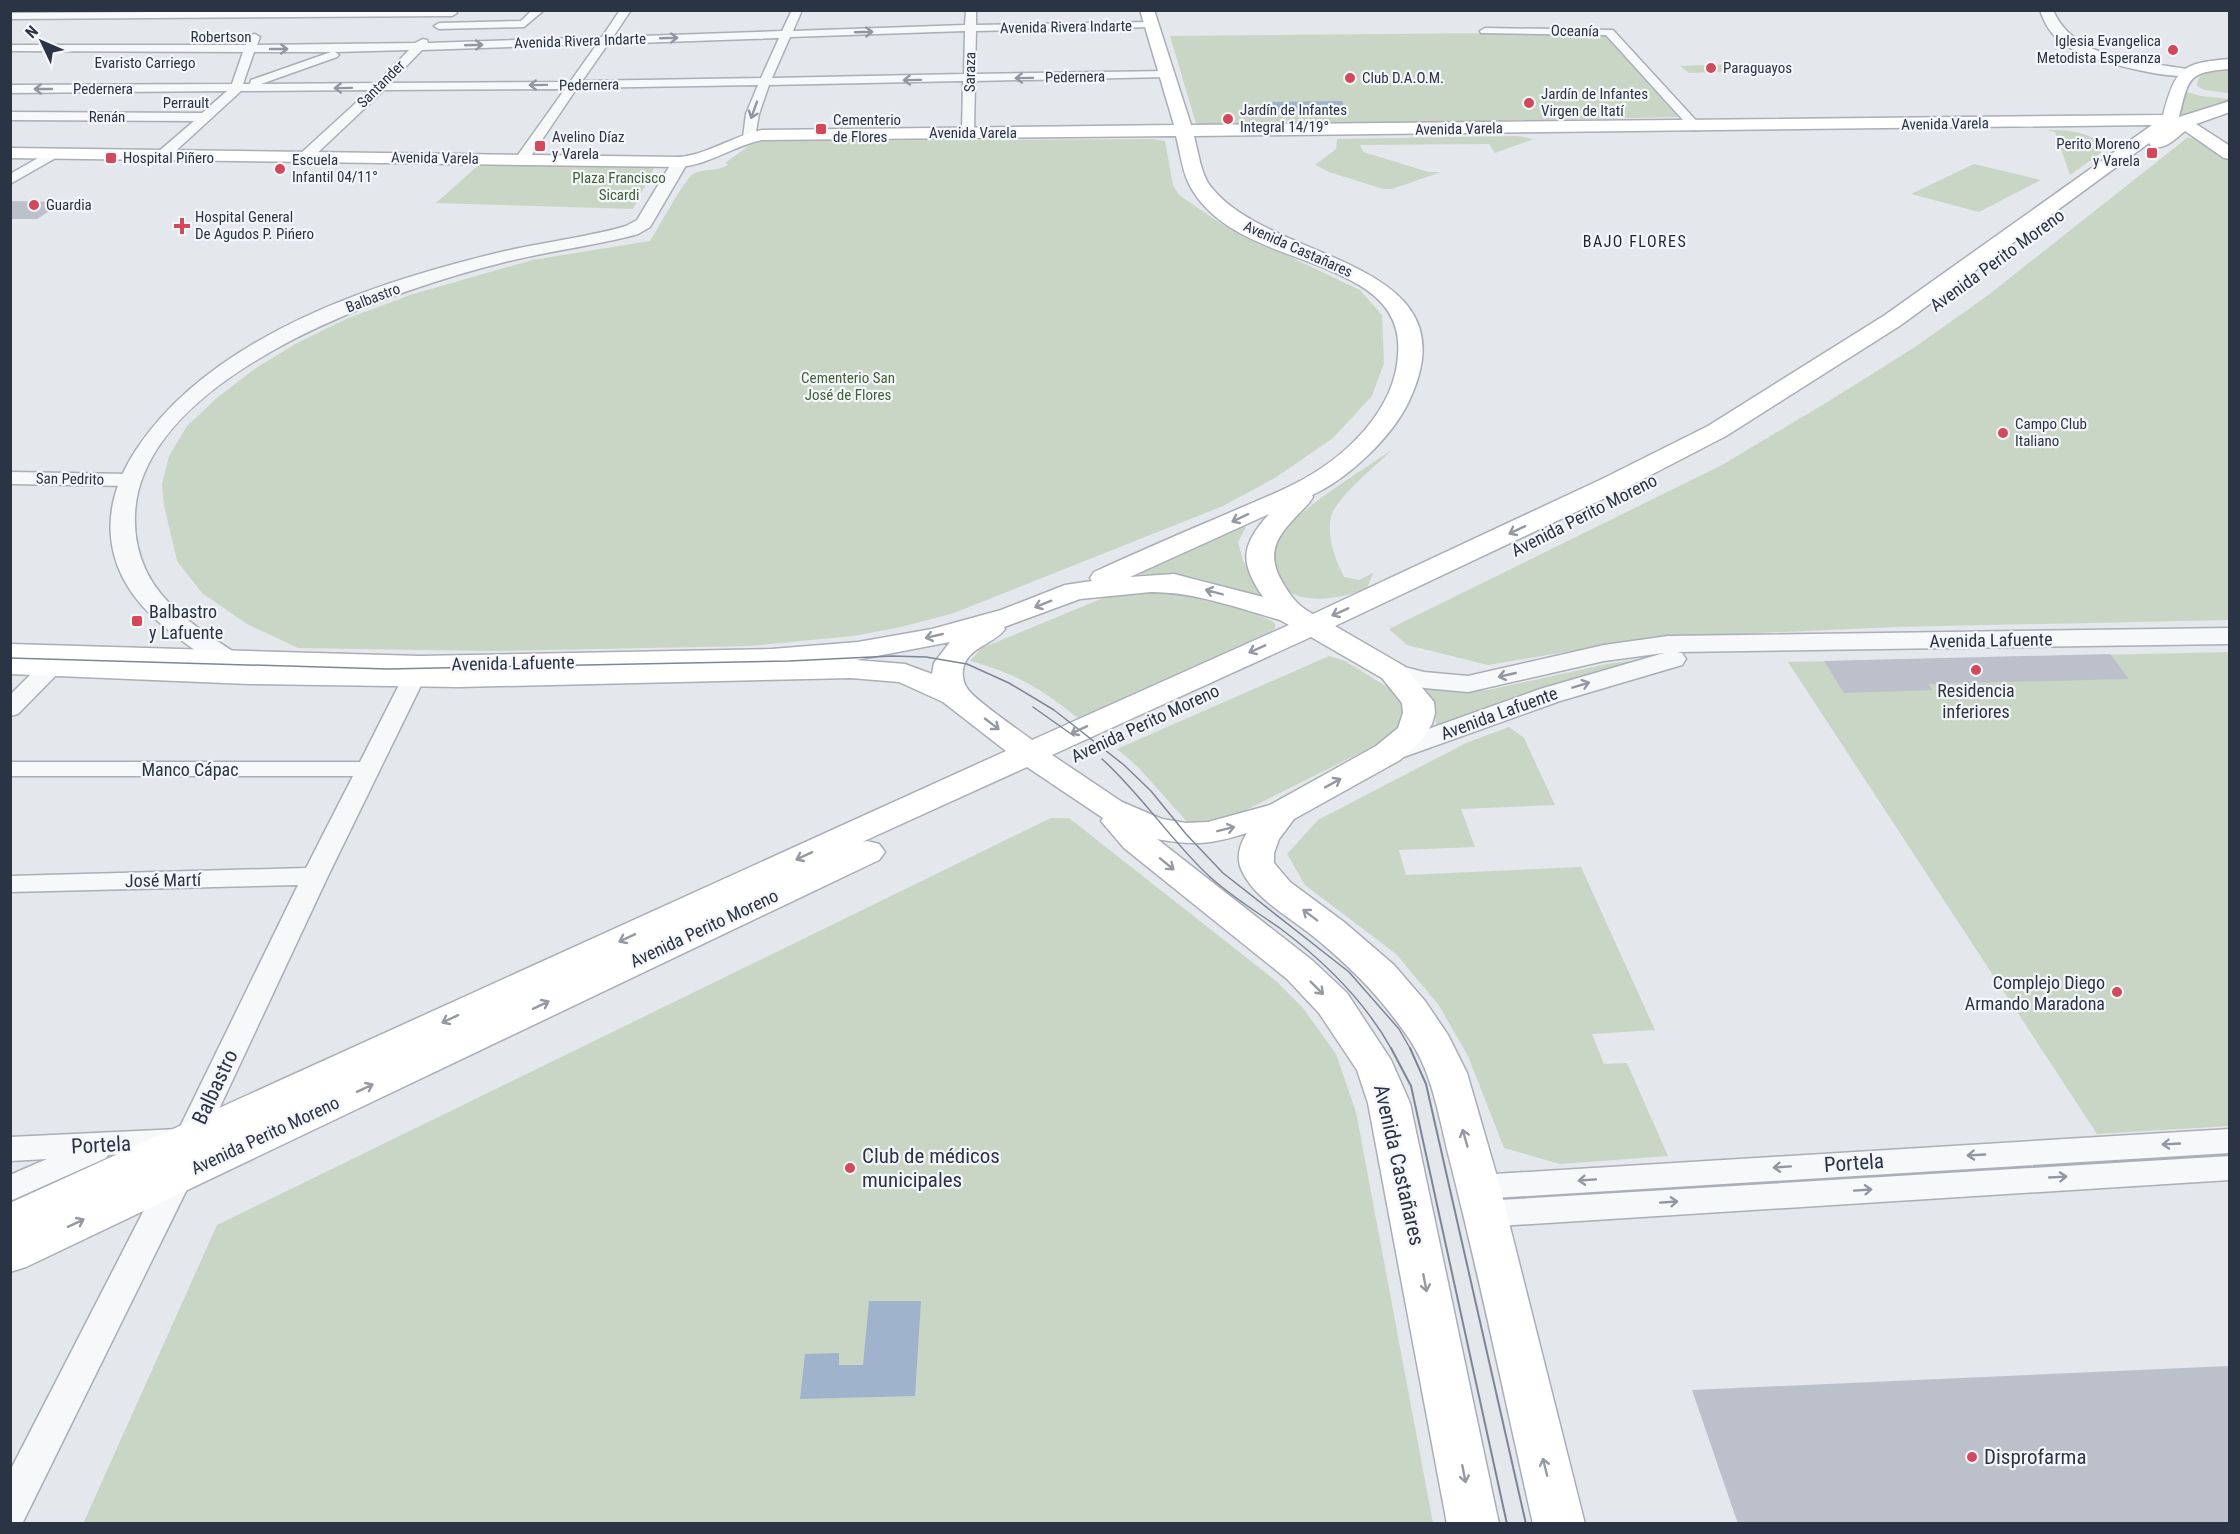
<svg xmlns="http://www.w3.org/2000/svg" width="2240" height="1534" font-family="'Roboto Condensed',sans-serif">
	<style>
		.green { fill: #c9d6c5 }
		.water { fill: #9fb4cc }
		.building { fill: #bbc0ca }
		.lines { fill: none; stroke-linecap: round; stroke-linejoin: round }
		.minor-casing { stroke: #a9aeb7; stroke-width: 3 }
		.tertiary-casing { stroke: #a9aeb7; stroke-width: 3 }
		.secondary-casing { stroke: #a9aeb7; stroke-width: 3 }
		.minor { fill: #f7f8fa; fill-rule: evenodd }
		.tertiary { fill: #f7f8fa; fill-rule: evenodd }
		.secondary { fill: #fff; fill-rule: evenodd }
		.tram-far1 { stroke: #7d8696; stroke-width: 1.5 }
		.tram { stroke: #7d8696; stroke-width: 2 }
		.oneway { stroke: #9196a0 }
		.oneway2 { stroke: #959aa2 }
		.poi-dot { fill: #d1495b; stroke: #f4f6f9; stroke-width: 2 }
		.labels { text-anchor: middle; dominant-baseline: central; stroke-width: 4.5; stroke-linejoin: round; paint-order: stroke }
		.far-street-label { font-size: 15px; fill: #2b3445; stroke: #f4f6f9 }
		.far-poi-label { font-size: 15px; fill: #2b3445; stroke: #f4f6f9; text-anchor: start }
		.far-park-label { font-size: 15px; fill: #3f6138; stroke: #f4f6f9 }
		.far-neighbourhood-label { font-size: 16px; letter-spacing: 1.5px; fill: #1d2536; stroke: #f4f6f9 }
		.street-label { font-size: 18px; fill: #2b3445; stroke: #f4f6f9 }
		.poi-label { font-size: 18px; fill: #2b3445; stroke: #f4f6f9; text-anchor: start }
		.near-street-label { font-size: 21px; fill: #2b3445; stroke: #f4f6f9 }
		.near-poi-label { font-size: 21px; fill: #2b3445; stroke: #f4f6f9; text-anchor: start }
	</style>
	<rect width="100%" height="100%" fill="#e4e7ec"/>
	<!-- green -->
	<path class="green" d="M1597,32L1603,33L1678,117L1197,127L1170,36Z
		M1732,64L1742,71L1689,73L1680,66Z
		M2229,66V93L2204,90L2197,86C2197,70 2217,69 2229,66Z
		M2183,91L2201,96L2229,99V101L2189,117L2181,118L2178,113Z
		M2046,130C2065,130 2087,130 2101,145V153L2070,175L2055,132Z
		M1517,136L1534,139L1495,153L1489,144L1360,145L1363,152L1429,172H1441L1392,189H1383L1329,172L1315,165L1336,149L1337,139Z
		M2187,138L2201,139L2229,158V620L1895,627L1647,638L1488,665L1407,645L1389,629L1722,465L1829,401L1915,347L1987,296Z
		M1154,139L1165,141L1173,185L1179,195L1223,225L1360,290L1382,315L1384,363L1372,396L1333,438L1275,478L1223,506L954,613L901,627L853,636L750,646L492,651L298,648L247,624L202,593L177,561L164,505L162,484L169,456L187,426L218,397L256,368L297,343L346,319L410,295L532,260L650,241C658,229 684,180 693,174C704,168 717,172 728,165L725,163L750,145L764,141Z
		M482,162L518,165L646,164L654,168L633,209L436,203Z
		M1974,164L2041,180L1979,212L1911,194Z
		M1393,449C1378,464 1340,494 1332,514C1325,533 1335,559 1344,577L1359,580L1373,573L1367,588C1341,600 1279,611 1275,567C1274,556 1274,545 1280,536C1297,509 1365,469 1393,449Z
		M1244,525L1246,527L1238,542L1243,561L1266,598H1257C1210,580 1184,571 1132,575Z
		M1160,588C1198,597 1241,604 1275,623V628L1269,633L1079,719C1044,690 1015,673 970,661L982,648L1108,596Z
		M1684,652L1653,660L1435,731C1439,713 1429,702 1419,688L1453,692L1488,690L1607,664Z
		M2229,652V1126L2097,1134L1788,662Z
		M1329,656L1345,661L1402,696L1408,720L1384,741L1222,822L1189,824L1138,767L1117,749Z
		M1509,727L1524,738L1555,805L1461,809L1475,847L1399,850L1406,875L1581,867L1655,1030L1592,1034L1604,1064L1627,1063L1668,1156L1560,1164L1504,1148L1468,1056L1438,1004L1396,954L1305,885L1287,854L1318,820L1466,743Z
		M1051,818H1069L1276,981L1303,1008L1336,1054L1356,1112L1433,1523L83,1524L217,1225Z"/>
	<!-- water -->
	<path class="water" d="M1342,101L1346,109L1265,110L1262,102Z
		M869,1301H921L915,1396L800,1399L805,1354L839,1353V1365H863Z"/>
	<!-- building -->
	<path class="building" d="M10,201L63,202L37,219H10Z
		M2110,654L2129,679L1928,684L1933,690L1844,693L1824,661Z
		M2229,1366V1524H1738L1692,1390Z"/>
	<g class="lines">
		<!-- minor casing -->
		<g class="minor-casing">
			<path id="minor" d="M454,10L457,13L452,16L10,19V13Z
				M532,10H544L524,27L439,29L434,26L439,23L521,21Z
				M620,10H631L613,37L782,31L792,10H802L793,31L965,25L966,10H976V25L1150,22L1155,25L1154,27L976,31L975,74L1168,71L1174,74L1168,77L975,81L974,133L968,137L962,133L963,81L769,85L759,114L755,137L749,141L743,137L746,114L758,85L577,88L527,162L522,163L515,159L565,89L384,90L311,159L306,160L300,156L301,153L370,90L241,91L168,158H158L157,155L158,152L194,121L10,120V112L202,113L227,91L10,93V85L232,84L243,52L10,51V45H246L251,35L255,34L260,37L257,45L415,43L423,39L427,40L428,43L602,37ZM965,31L964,74L772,78L790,37ZM779,38L761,78L582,81L608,44ZM597,44L570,82L390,83L422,50ZM409,50L377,83L261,84L337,57L339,55L335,52ZM254,52H331L251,80L250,84H243Z
				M1485,28L1613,30L1702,127L1700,130H1692L1606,35L1481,33L1480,31Z
				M54,149L60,153L59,156L10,184V174Z
				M10,472L129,474L136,476L138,480L136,484L129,486L10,484Z
				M63,648L71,650L74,655L71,660L18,714L10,716V695L55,650Z
				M420,658L428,660L431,665L328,876L205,1139L194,1175L23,1522L10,1524V1471L162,1175L170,1152L108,1155L106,1158L10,1201V1175L47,1159L10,1161V1137L179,1129L298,885L10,892V876L306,868L353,776H10V762H360L409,665L412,660Z
				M2230,1129V1153L1478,1199L1467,1196L1462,1187L1467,1178L1478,1175Z
				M2230,1156V1180L1484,1227L1473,1223L1468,1214L1473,1205L1484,1201Z"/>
		</g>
		<!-- tertiary casing -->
		<g class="tertiary-casing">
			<path id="tertiary" d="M2040,10H2053C2074,60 2141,61 2187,69L2194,73C2184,84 2101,62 2085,55C2076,52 2068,47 2061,41C2050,34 2044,22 2040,10Z
				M680,157L688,162L650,227L638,234C594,246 549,251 505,262C395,289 169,367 138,492C130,527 137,565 161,594C187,625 225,645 258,668L262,674L258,680L248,682L238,680C209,659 177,640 151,615C100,565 99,504 138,447C214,335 375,282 501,252C543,242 585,238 626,226L637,220L672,162Z
				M2230,628V644L1677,652L1682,653L1686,659L1682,665L1560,701L1398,759L1388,762L1378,759L1373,753L1378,747L1540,689L1664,653L1604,661L1468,692L1424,688L1383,678L1379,672L1383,666L1393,664L1424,672L1468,676L1604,645L1668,636Z"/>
		</g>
		<!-- secondary casing -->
		<g class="secondary-casing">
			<path id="secondary" d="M1140,10H1154L1191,125L2163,115C2176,68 2181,63 2230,59V69C2187,72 2189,78 2179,117L2230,101V112L2196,124L2230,146V159L2224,158L2185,131C2175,139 2165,150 2152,147L2149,143L1901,325L1726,436L1620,491L1335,626L1404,666L1434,702L1435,713L1432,724L1421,741L1400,760L1294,819L1279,839L1274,853V863L1290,882L1344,922L1394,965L1425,1001L1448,1035L1467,1073L1500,1187L1585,1524H1533C1506,1404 1481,1284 1451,1165C1440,1124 1434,1076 1410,1040C1383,1000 1356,972 1319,941C1295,920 1256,901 1242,871C1236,859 1239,845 1247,833C1211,844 1195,846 1157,839L1313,961L1347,993L1391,1060L1410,1103L1499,1524H1447L1368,1103L1357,1070L1319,1013L1287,979L1124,848L1101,821L1103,818L1027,767L862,842L867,841L879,844L885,852L879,860L26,1267L10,1272V1203L1006,751L943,702L899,682L851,678L459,687L249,684L10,674V644L420,656L772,649L858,642L932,629L1001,610L1065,585L1092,581L1090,578L1094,572C1134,554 1174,536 1215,519C1244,506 1274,495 1302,480C1348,455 1395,409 1398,355C1401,323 1386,301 1359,285C1305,252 1221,246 1189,184C1182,170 1180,151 1176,136L762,140C733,146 711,164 680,167L10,158V148L680,157C709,154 733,136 762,130L1174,125ZM2152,125L1885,315L1708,426L1602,479L1313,614C1299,607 1292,598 1284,585C1260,547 1284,530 1309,503L1313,497L1312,495C1348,479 1392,437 1409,401C1477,257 1271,264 1211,187C1201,175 1198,151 1194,136ZM1269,514C1241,546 1239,561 1263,597L1174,574L1130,577ZM1151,592C1195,592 1238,608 1280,620L1289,625L1032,740C1019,730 973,699 967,688C962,681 961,669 966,661C974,646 995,643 1005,629L1004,627L1080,599ZM1311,637L1382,678L1402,703L1403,713L1398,728L1376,746L1270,805L1208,822L1186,823L1162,819L1122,802L1052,755ZM950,642L934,663L932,674L905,664L856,660Z"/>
		</g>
		<!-- minor -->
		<use href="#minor" class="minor"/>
		<!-- tertiary -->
		<use href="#tertiary" class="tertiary"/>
		<!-- secondary -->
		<use href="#secondary" class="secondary"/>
		<!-- tram-far1 -->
		<path class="tram-far1" d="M10,658L388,669L789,661L892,656L926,657L967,664L1009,683L1054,710L1124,765L1151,791L1186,834L1223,873L1349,972L1399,1029L1411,1050
			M1033,707L1074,736
			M1102,759C1142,795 1171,841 1210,877C1232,897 1257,912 1281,929C1325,962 1365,1001 1392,1050"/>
		<!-- tram -->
		<path class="tram" d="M1391,1048L1411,1086L1507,1524
			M1410,1048L1426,1084L1526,1524"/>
	</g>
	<!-- one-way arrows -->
	<defs><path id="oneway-shaft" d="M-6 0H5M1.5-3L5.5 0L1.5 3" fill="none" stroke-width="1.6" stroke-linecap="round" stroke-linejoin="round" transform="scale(1.5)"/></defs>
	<g class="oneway">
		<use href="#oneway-shaft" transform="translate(864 32) rotate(-2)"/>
		<use href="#oneway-shaft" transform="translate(669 38) rotate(-2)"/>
		<use href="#oneway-shaft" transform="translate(474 45) rotate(-2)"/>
		<use href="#oneway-shaft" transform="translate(279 49)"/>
		<use href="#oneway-shaft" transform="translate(1024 78) rotate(179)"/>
		<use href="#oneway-shaft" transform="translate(912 80) rotate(179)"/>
		<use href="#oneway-shaft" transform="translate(538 85) rotate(179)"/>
		<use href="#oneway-shaft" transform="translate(343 88) rotate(179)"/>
		<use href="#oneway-shaft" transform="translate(43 89) rotate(-180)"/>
		<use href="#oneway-shaft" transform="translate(754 110) rotate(110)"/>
		<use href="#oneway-shaft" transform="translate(1507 675) rotate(167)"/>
		<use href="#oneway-shaft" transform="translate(1581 685) rotate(-17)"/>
		<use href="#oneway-shaft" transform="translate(2171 1144) rotate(177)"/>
		<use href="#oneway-shaft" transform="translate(1976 1155) rotate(177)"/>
		<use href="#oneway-shaft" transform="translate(1782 1167) rotate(176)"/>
		<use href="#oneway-shaft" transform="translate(2058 1177) rotate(-3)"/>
		<use href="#oneway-shaft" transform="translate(1587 1180) rotate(176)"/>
		<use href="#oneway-shaft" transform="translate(1863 1190) rotate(-4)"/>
		<use href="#oneway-shaft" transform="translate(1669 1202) rotate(-4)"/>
	</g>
	<g class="oneway2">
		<use href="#oneway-shaft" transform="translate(1240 518) rotate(155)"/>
		<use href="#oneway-shaft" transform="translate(1517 530) rotate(155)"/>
		<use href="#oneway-shaft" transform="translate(1214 592) rotate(-165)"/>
		<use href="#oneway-shaft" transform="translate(1043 604) rotate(158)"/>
		<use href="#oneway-shaft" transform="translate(1340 612) rotate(156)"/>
		<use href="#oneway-shaft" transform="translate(934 636) rotate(167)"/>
		<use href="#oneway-shaft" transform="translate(1257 649) rotate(156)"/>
		<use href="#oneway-shaft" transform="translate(992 724) rotate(38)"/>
		<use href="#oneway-shaft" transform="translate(1079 730) rotate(155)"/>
		<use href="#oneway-shaft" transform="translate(1333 783) rotate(-29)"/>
		<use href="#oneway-shaft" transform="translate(1226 829) rotate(-14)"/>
		<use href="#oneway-shaft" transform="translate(804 856) rotate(155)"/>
		<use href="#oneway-shaft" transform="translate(1167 864) rotate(39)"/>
		<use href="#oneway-shaft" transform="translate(1310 915) rotate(-143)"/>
		<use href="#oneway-shaft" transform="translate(627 938) rotate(155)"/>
		<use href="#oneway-shaft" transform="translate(1317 988) rotate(45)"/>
		<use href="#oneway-shaft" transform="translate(541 1005) rotate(-25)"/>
		<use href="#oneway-shaft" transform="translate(450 1019) rotate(155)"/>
		<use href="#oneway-shaft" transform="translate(365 1088) rotate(-25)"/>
		<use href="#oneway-shaft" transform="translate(1465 1138) rotate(-106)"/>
		<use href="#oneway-shaft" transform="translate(76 1223) rotate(-25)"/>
		<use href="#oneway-shaft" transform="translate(1425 1283) rotate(79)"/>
		<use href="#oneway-shaft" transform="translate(1545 1467) rotate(-104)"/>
		<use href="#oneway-shaft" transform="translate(1464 1474) rotate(79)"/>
	</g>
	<!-- markers -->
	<g class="poi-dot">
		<circle cx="2173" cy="50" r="6"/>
		<circle cx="1711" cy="68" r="6"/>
		<circle cx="1350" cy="78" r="6"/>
		<circle cx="1529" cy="103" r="6"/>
		<circle cx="1228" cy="119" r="6"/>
		<rect x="815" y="123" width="12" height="12" rx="3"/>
		<rect x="534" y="140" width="12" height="12" rx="3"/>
		<rect x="2146" y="147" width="12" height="12" rx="3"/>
		<rect x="105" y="152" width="12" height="12" rx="3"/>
		<circle cx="280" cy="169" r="6"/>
		<circle cx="34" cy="205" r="6"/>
		<path d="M179 217h6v6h6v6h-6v6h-6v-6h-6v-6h6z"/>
		<circle cx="2003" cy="433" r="6"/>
		<rect x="131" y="615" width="12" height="12" rx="3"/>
		<circle cx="1976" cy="670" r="6"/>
		<circle cx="2117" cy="992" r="6"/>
		<circle cx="850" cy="1168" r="6"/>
		<circle cx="1972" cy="1457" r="6"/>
	</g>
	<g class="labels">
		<!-- far-street labels -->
		<g class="far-street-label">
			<text transform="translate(1066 27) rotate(-1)">Avenida Rivera Indarte</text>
			<text transform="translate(1575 31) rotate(1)">Oceanía</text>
			<text x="221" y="37">Robertson</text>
			<text transform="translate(580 41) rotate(-2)">Avenida Rivera Indarte</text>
			<text x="145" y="63">Evaristo Carriego</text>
			<text transform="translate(970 72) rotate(-89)">Saraza</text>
			<text transform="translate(1075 77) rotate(-1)">Pedernera</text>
			<text transform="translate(381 84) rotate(-45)">Santander</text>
			<text transform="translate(589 85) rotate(-1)">Pedernera</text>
			<text x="103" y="89">Pedernera</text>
			<text x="186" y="103">Perrault</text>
			<text x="107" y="117">Renán</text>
			<text transform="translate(1945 124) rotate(-1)">Avenida Varela</text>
			<text transform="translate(1459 129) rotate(-1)">Avenida Varela</text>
			<text x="973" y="133">Avenida Varela</text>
			<text transform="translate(435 158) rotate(1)">Avenida Varela</text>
			<text transform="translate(1298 249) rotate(24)">Avenida Castañares</text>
			<text transform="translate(373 298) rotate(-21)">Balbastro</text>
			<text transform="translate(70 479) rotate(1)">San Pedrito</text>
		</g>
		<!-- far-poi labels -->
		<g class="far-poi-label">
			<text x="2161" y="41" text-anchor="end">Iglesia Evangelica<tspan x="2161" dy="17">Metodista Esperanza</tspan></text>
			<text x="1723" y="68">Paraguayos</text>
			<text x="1362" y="78">Club D.A.O.M.</text>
			<text x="1541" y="94">Jardín de Infantes<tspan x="1541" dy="17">Virgen de Itatí</tspan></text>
			<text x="1240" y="110">Jardín de Infantes<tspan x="1240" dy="17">Integral 14/19°</tspan></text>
			<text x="833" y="120">Cementerio<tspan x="833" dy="17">de Flores</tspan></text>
			<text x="552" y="137">Avelino Díaz<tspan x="552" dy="17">y Varela</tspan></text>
			<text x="2140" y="144" text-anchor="end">Perito Moreno<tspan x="2140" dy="17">y Varela</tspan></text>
			<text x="123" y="158">Hospital Piñero</text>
			<text x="292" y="160">Escuela<tspan x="292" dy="17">Infantil 04/11°</tspan></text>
			<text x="46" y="205">Guardia</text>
			<text x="195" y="217">Hospital General<tspan x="195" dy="17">De Agudos P. Pińero</tspan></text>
			<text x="2015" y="424">Campo Club<tspan x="2015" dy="17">Italiano</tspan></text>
		</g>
		<!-- far-park labels -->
		<g class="far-park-label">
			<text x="619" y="178">Plaza Francisco<tspan x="619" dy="17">Sicardi</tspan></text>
			<text x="848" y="378">Cementerio San<tspan x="848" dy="17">José de Flores</tspan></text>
		</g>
		<!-- far-neighbourhood labels -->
		<g class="far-neighbourhood-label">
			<text x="1635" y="241">BAJO FLORES</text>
		</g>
		<!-- street labels -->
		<g class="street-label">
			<text transform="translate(1997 260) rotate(-36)">Avenida Perito Moreno</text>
			<text transform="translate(1584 515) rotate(-27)">Avenida Perito Moreno</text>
			<text transform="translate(1991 640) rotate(-1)">Avenida Lafuente</text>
			<text transform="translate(513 663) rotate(-1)">Avenida Lafuente</text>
			<text transform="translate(1499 713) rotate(-20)">Avenida Lafuente</text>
			<text transform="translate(1145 723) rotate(-25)">Avenida Perito Moreno</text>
			<text x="190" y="769">Manco Cápac</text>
			<text transform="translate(163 880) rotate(-1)">José Martí</text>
			<text transform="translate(704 928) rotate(-25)">Avenida Perito Moreno</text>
			<text transform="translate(265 1135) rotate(-25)">Avenida Perito Moreno</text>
		</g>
		<!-- poi labels -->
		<g class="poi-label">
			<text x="149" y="611">Balbastro<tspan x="149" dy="21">y Lafuente</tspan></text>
			<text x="1976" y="690" text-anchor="middle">Residencia<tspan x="1976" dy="21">inferiores</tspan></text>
			<text x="2105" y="982" text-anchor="end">Complejo Diego<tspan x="2105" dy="21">Armando Maradona</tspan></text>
		</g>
		<!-- near-street labels -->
		<g class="near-street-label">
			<text transform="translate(215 1087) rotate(-65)">Balbastro</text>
			<text transform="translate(101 1145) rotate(-3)">Portela</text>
			<text transform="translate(1854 1163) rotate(-4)">Portela</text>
			<text transform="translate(1399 1165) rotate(77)">Avenida Castañares</text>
		</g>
		<!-- near-poi labels -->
		<g class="near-poi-label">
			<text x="862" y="1156">Club de médicos<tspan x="862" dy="24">municipales</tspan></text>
			<text x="1984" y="1457">Disprofarma</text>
		</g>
	</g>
	<!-- border -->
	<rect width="2240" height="1534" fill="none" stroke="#2b3445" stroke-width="24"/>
	<!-- north arrow -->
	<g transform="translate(42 42) rotate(314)" stroke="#f4f6f9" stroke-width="4.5" paint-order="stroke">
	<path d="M0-4.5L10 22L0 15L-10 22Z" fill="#2b3445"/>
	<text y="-9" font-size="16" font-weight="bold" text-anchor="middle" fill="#2b3445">N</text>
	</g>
</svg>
